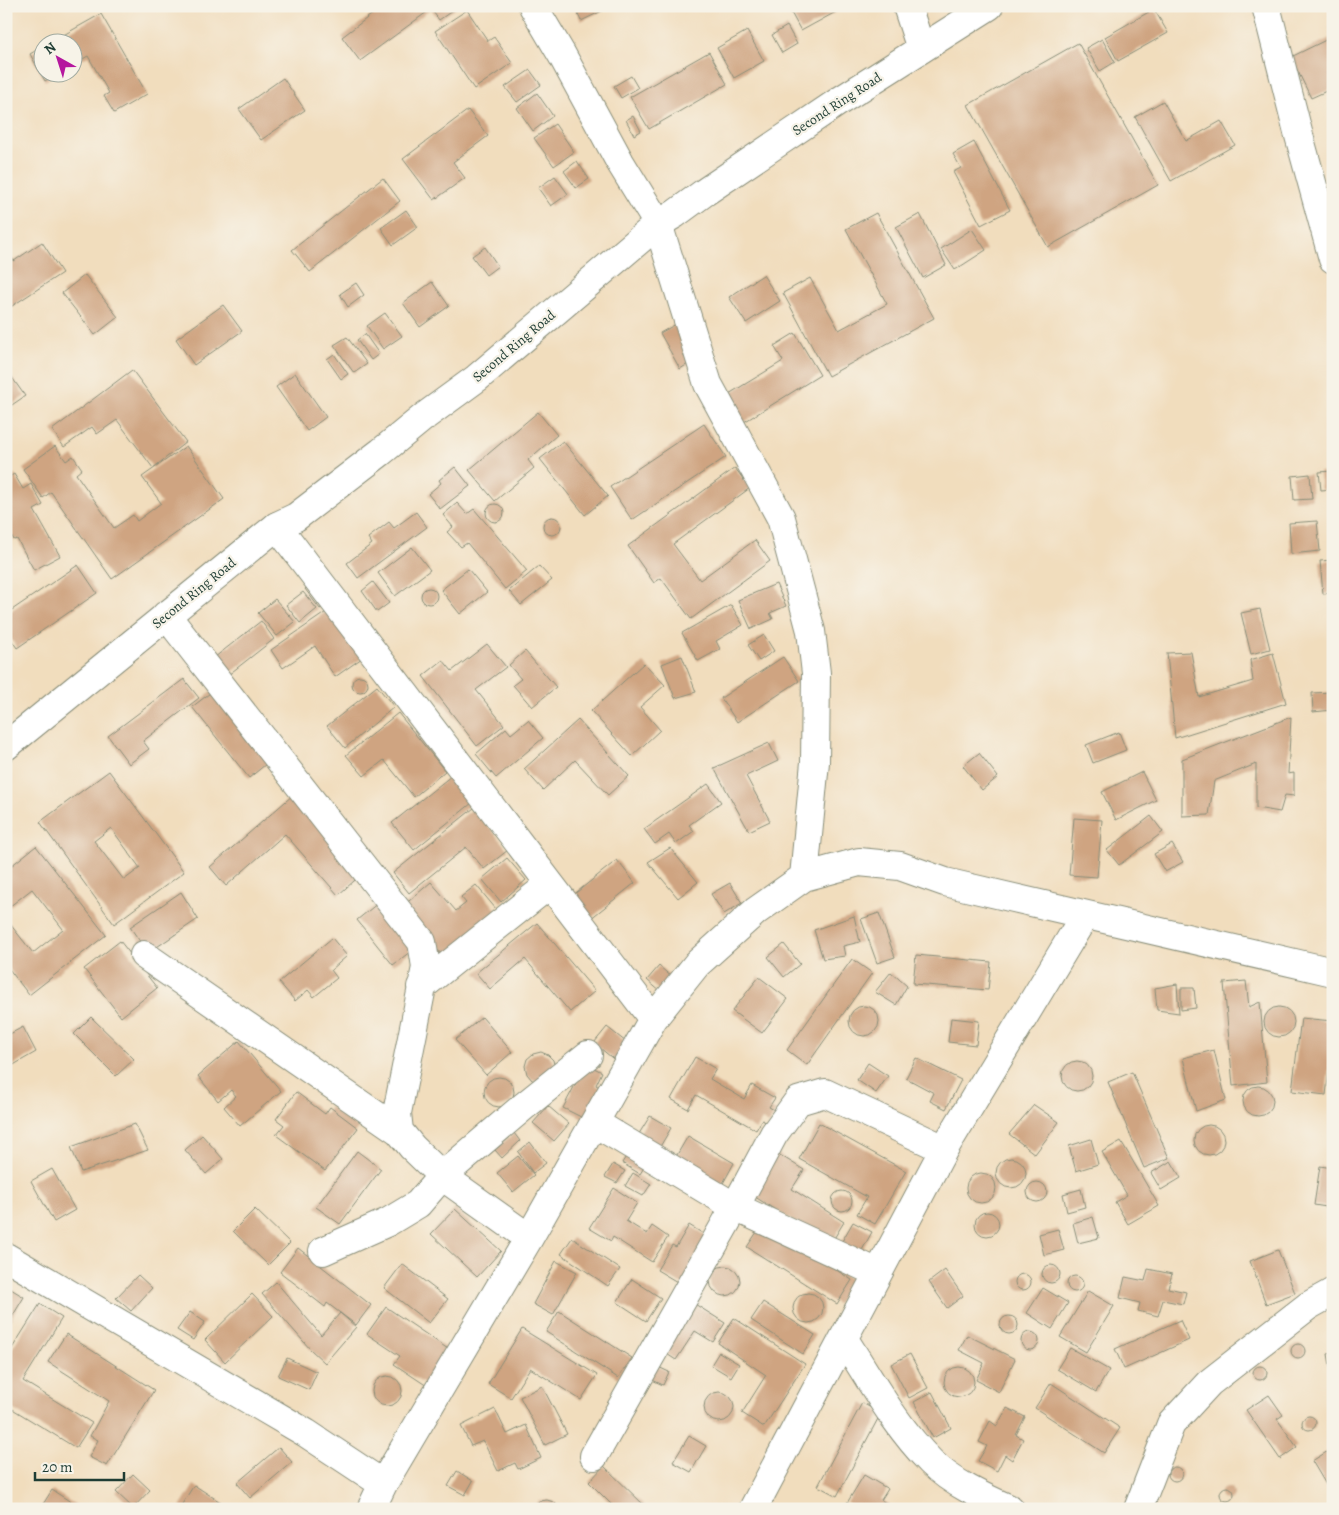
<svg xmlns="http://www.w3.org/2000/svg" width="1339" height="1515" font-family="Alegreya,serif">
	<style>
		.building { fill: #cfa481; fill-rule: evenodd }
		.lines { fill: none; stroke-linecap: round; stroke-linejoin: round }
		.minor-casing { stroke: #888d78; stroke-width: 30 }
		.tertiary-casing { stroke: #888d78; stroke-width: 30 }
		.minor { stroke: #fff; stroke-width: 28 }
		.tertiary { stroke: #fff; stroke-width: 28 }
		.labels { text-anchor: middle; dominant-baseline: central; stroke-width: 4.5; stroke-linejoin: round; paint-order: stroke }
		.street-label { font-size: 14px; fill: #1f3d34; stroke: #f7f3e8 }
	</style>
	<rect width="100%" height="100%" fill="#f7f3e8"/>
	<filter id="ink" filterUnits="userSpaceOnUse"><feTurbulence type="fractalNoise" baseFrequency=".02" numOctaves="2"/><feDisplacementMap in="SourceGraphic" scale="10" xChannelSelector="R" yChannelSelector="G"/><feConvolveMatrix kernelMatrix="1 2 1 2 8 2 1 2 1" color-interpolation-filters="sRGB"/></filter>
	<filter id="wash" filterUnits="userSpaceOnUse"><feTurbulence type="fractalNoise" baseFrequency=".0096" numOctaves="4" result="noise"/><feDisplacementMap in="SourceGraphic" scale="20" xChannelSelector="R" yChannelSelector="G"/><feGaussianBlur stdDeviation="1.12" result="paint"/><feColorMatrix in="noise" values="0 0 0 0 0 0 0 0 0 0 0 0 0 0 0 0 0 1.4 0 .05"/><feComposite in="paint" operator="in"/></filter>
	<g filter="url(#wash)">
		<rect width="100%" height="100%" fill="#f1ddbd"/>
		<g id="blocks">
			<!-- building -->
			<path class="building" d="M383,6H459L439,20L431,9L360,61L342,37Z
				M574,6H602L604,10L581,21Z
				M790,6H842L843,8L801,31L788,7Z
				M1154,9L1168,33L1118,61L1105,37Z
				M467,10L488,41L494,37L512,63L474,89L435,31Z
				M101,14L147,94L114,113L104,96L109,93L88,56L72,65V42H51Z
				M787,26L797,44L782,53L772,35Z
				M747,31L764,61L734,78L717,48Z
				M1330,38L1333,44V88L1311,98L1291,57Z
				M1102,39L1115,62L1100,71L1086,48Z
				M1078,43L1158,185L1048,247L968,105Z
				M42,47V72H59L45,81L30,54Z
				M709,52L727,84L649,129L630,97Z
				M530,70L541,85L517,102L505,87Z
				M631,76L638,88L621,98L614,86Z
				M283,78L305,110L261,140L239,109Z
				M537,93L553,116L533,131L517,108Z
				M1163,101L1186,141L1221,121L1235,145L1171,181L1135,117Z
				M468,110L488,136L453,162L465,178L434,200L403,159Z
				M633,116L641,131L634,135L626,120Z
				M555,124L574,152L554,166L534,138Z
				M974,142L1010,210L981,225L953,172L961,168L953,154Z
				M577,161L589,179L576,188L564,171Z
				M555,176L568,194L551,206L538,188Z
				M383,178L400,201L310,272L292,250Z
				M406,210L418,227L393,245L381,228Z
				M876,213L934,318L828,376L783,293L810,278L839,330L887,304L846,229Z
				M920,214L946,265L923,278L896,227Z
				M972,229L986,250L955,270L941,249Z
				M42,242L62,273L6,310V257L9,255L14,261Z
				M485,247L498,266L486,275L472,256Z
				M85,275L118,317L95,335L62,293Z
				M763,275L780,301L746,323L729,297Z
				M432,282L449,306L420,327L403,303Z
				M356,283L364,295L348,307L340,294Z
				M223,305L242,331L194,365L176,339Z
				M385,313L402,336L383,349L367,326Z
				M678,323L698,358L680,369L660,333Z
				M795,333L820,375L736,427L719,400L783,361L774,346Z
				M365,334L379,354L371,360L357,340Z
				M347,337L367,364L354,373L334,345Z
				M334,354L348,374L341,379L327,359Z
				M6,369L25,396L6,409Z
				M132,370L186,442L153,468L117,420L97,434L92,427L64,447L52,430Z
				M295,373L326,417L307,431L276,387Z
				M538,412L557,435L528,460L534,468L495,501L469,470Z
				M704,424L726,457L632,520L610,487Z
				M563,441L608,496L585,515L540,459Z
				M55,446L66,461L73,456L82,469L76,474L114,528L133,515L137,521L161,503L142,477L186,446L224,499L112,579L51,492L43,498L23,469Z
				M455,467L470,486L440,509L428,494L441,483L439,480Z
				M735,468L750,488L673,544L700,580L755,540L770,561L691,619L661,578L654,583L628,546Z
				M1333,471V489L1321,490L1319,472Z
				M14,474L23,489L31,484L43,505L34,510L60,556L34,570L17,539L14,540L6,526V479Z
				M1310,474L1312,499L1294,500L1292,476Z
				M457,503L467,514L474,509L527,571L505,589L467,543L461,547L447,532L453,527L443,515Z
				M486 513a9 9 0 1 1 18 0a9 9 0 1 1-18 0Z
				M416,512L427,527L358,578L347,563L372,544L368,538L389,522L394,528Z
				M543 526a9 9 0 1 1 18 0a9 9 0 1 1-18 0Z
				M1317,521L1320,551L1291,554L1289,523Z
				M412,547L430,570L395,596L378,573Z
				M1333,560V593L1323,594L1320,561Z
				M78,565L97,593L17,648L6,632V614Z
				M539,566L552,580L521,605L509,591Z
				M468,569L487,592L460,614L441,590Z
				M314,581L330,602L320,609L305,589Z
				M373,582L389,603L377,612L362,591Z
				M776,584L786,606L770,613L773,619L751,629L738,600Z
				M421 596a8 8 0 1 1 16 0a8 8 0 1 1-16 0Z
				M303,592L317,609L300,623L286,605Z
				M275,599L295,622L277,636L258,613Z
				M731,605L743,625L716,641L720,649L698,661L682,633Z
				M1260,609L1270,649L1251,654L1241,613Z
				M329,610L362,658L335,677L315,646L283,668L271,650Z
				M261,621L274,639L223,679L210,661Z
				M764,635L774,651L759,661L748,645Z
				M487,644L506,667L476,690L504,725L477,746L423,676L443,660L452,671Z
				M525,651L556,687L532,707L513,685L521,679L509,665Z
				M1191,652L1199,697L1253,681L1250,660L1273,653L1286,703L1175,738L1167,653Z
				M682,656L696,692L675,698L662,664Z
				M783,657L799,681L737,722L721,698Z
				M644,663L665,685L640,707L660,730L632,756L591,711Z
				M352 684a8 8 0 1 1 16 0a8 8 0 1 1-16 0Z
				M184,679L199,698L143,741L149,749L129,764L108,736Z
				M377,686L394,707L345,748L327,726Z
				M214,690L271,760L249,778L192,707Z
				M1333,692V710L1313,712L1312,693Z
				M398,713L445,771L414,797L384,760L364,776L346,755Z
				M1291,717L1288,774L1294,773V796L1285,795L1280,812L1256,808V764L1214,781L1209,815L1182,816V759Z
				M528,720L543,738L496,778L476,754L506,728L511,734Z
				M578,720L629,776L608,795L575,760L543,790L524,769Z
				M1119,732L1126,750L1093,763L1086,745Z
				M769,743L778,761L746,776L770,821L749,831L714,768Z
				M979,753L998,777L982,790L963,766Z
				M109,771L184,872L114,924L40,822ZM111,828L140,868L124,880L94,841Z
				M1142,772L1156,800L1116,820L1102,792Z
				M451,776L472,803L414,850L392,823Z
				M708,784L721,802L689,825L694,831L676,844L669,834L655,844L644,829Z
				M293,795L362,874L338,895L285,834L226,886L210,867Z
				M474,808L508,850L484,869L466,847L409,893L393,873Z
				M1151,816L1163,832L1119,865L1107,850Z
				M1074,818L1102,820L1097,877L1069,875Z
				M1172,844L1183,862L1165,872L1154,854Z
				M36,846L106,935L29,995L6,965V919L33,953L63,929L32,889L9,907L6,904V870Z
				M670,848L698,882L678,898L648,862Z
				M507,858L526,880L501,902L482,879Z
				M617,860L635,883L590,919L572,896Z
				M431,882L456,911L466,903L461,897L476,885L501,915L447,961L402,907Z
				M730,883L742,903L724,914L711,894Z
				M181,892L198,919L148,953L130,927Z
				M378,903L415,948L393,965L357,920Z
				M879,913L895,957L877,963L861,919Z
				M854,916L860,942L843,946L845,956L823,959L814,930Z
				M537,923L595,991L570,1012L525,959L490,989L476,973Z
				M332,938L347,956L331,970L337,978L314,997L308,990L295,1001L279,982Z
				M120,941L157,988L121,1017L84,969Z
				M784,944L800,964L784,977L768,957Z
				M916,955L991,962L988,990L913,984Z
				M852,959L872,973L807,1065L787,1050Z
				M659,966L674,979L662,993L647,980Z
				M891,972L907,986L896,1005L875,992Z
				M759,977L788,999L762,1033L732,1011Z
				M1246,981L1249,1007L1260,1002L1267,1082L1233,1086L1224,983Z
				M1177,984L1179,1013L1157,1010L1155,988Z
				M1181,988H1194L1196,1008L1181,1010Z
				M849 1021a15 15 0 1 1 30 0a15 15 0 1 1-30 0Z
				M1264 1022a15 15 0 1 1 30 0a15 15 0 1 1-30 0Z
				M91,1017L134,1059L116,1076L74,1034Z
				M482,1017L512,1052L486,1075L455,1040Z
				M951,1018L979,1021L976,1045L948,1042Z
				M1301,1018L1333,1021V1036L1326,1095L1292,1091Z
				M23,1027L36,1052L10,1067L6,1059V1036Z
				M607,1027L631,1046L617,1062L594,1043Z
				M239,1041L281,1091L240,1126L224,1107L236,1096L231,1090L218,1101L198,1076Z
				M1214,1050L1226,1100L1196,1111L1183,1058Z
				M541,1052L548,1055L553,1060L555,1068L539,1082L532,1080L527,1074L525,1066L527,1059L533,1054Z
				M695,1057L716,1069L710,1079L744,1099L752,1085L775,1098L769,1107L776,1111L769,1124L762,1120L756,1130L696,1095L688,1109L671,1099Z
				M916,1058L961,1080L946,1109L930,1101L934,1093L906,1078Z
				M1062 1076a15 15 0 1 1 30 0a15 15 0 1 1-30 0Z
				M868,1063L888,1076L876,1093L857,1080Z
				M586,1064L602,1072L596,1085L601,1088L585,1119L563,1108Z
				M1132,1072L1169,1158L1144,1168L1108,1082Z
				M484 1092a15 15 0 1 1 30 0a15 15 0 1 1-30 0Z
				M1243 1101a15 15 0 1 1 30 0a15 15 0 1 1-30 0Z
				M296,1092L325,1114L330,1107L358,1128L325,1171L276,1135L284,1125L276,1119Z
				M1034,1105L1059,1122L1035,1154L1009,1134Z
				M548,1106L569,1124L554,1141L533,1123Z
				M650,1116L671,1128L658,1150L637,1137Z
				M819,1123L906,1171L875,1224L857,1214L867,1197L799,1159Z
				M135,1124L148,1150L81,1172L71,1147Z
				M1194 1140a15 15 0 1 1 30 0a15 15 0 1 1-30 0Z
				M514,1133L520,1141L502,1158L495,1150Z
				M202,1135L223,1159L206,1174L185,1150Z
				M688,1136L734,1163L721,1187L674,1160Z
				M1091,1139L1098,1164L1076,1171L1069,1146Z
				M1121,1141L1159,1206L1128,1224L1115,1202L1127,1195L1102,1152Z
				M530,1142L546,1163L533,1173L518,1152Z
				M630,1150L648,1161L640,1174L622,1163Z
				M357,1151L381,1169L340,1224L316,1207Z
				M775,1152L804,1170L792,1189L844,1222L830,1245L749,1193Z
				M518,1156L534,1175L513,1192L497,1173Z
				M996 1173a15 15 0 1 1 30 0a15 15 0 1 1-30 0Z
				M1171,1161L1181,1178L1161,1190L1151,1173Z
				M613,1164L625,1171L617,1183L605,1177Z
				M1320,1166L1333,1168V1208L1314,1205Z
				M52,1169L75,1210L54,1222L31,1181Z
				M633,1173L651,1184L643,1196L625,1186Z
				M966 1188a15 15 0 1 1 30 0a15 15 0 1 1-30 0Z
				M1027 1192a10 10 0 1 1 20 0a10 10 0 1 1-20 0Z
				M614,1188L637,1203L626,1221L647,1234L652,1226L668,1237L652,1262L613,1237L611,1241L589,1228Z
				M1081,1189L1085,1207L1067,1212L1063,1194Z
				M832 1201a10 10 0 1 1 20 0a10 10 0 1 1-20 0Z
				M255,1209L290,1243L268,1265L233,1231Z
				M455,1209L501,1251L477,1277L431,1234Z
				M975 1224a12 12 0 1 1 24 0a12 12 0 1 1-24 0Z
				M1093,1217L1099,1238L1078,1243L1073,1223Z
				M853,1222L872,1232L856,1261L837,1250Z
				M763,1223L852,1280L837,1304L747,1247Z
				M689,1225L712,1239L684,1286L657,1270L672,1245L676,1247Z
				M1058,1229L1064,1250L1044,1255L1039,1234Z
				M572,1238L620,1269L608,1286L561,1254Z
				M298,1248L371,1305L356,1325L327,1303L325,1307L280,1272Z
				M1278,1250L1295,1293L1266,1304L1250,1261Z
				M556,1261L577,1272L553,1315L533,1304Z
				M402,1264L448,1299L429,1323L384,1288Z
				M1042 1274a9 9 0 1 1 18 0a9 9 0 1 1-18 0Z
				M710 1281a15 15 0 1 1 30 0a15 15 0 1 1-30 0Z
				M1148,1269L1172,1274L1168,1288L1186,1292L1183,1304L1163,1300L1158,1316L1138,1311L1140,1303L1120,1298L1125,1277L1145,1281Z
				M945,1270L963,1296L947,1308L929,1282Z
				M1015 1282a8 8 0 1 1 16 0a8 8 0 1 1-16 0Z
				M138,1275L152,1288L131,1311L116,1298Z
				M1067 1284a8 8 0 1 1 16 0a8 8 0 1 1-16 0Z
				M632,1279L661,1298L646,1321L617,1302Z
				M276,1282L321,1335L340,1313L356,1327L325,1363L310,1349L262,1294Z
				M6,1286L24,1297L6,1327Z
				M1043,1288L1068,1303L1052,1329L1027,1313Z
				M1088,1291L1114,1306L1086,1352L1060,1337Z
				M793 1308a15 15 0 1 1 30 0a15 15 0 1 1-30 0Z
				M252,1294L273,1316L225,1362L205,1340Z
				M690,1301L725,1323L713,1342L695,1331L676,1360L659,1349Z
				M763,1302L815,1335L803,1354L751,1320Z
				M40,1304L62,1318L23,1381L92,1423L76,1448L6,1405V1358Z
				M386,1307L451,1351L427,1386L394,1364L400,1356L367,1334Z
				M559,1311L632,1358L618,1378L546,1332Z
				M190,1312L205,1322L193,1340L177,1330Z
				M1000 1325a9 9 0 1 1 18 0a9 9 0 1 1-18 0Z
				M734,1318L805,1364L764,1427L742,1413L766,1375L718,1343Z
				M1180,1320L1189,1340L1124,1369L1115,1349Z
				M522,1329L597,1375L581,1400L530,1368L511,1398L488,1384Z
				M1021 1341a9 9 0 1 1 18 0a9 9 0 1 1-18 0Z
				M66,1334L154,1390L107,1466L89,1457L98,1440L90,1436L109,1401L48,1362Z
				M967,1335L1015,1359L999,1392L976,1380L984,1363L959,1350Z
				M1291 1351a7 7 0 1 1 14 0a7 7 0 1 1-14 0Z
				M1070,1348L1109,1370L1096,1392L1057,1369Z
				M719,1352L739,1364L731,1377L711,1365Z
				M1333,1353V1376H1332L1328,1354Z
				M910,1354L928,1388L909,1398L891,1364Z
				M287,1358L317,1372L309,1390L278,1376Z
				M652,1364L669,1372L663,1385L646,1377Z
				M1253 1373a7 7 0 1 1 14 0a7 7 0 1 1-14 0Z
				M944 1382a15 15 0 1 1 30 0a15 15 0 1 1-30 0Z
				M372 1391a15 15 0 1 1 30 0a15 15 0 1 1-30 0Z
				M1051,1383L1120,1428L1104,1453L1035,1408Z
				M542,1386L567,1434L545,1445L520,1397Z
				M932,1392L951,1428L933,1438L914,1402Z
				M704 1407a15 15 0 1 1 30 0a15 15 0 1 1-30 0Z
				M1269,1395L1283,1415L1277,1419L1297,1447L1280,1459L1246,1410Z
				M862,1403L881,1413L837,1496L818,1486Z
				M1007,1408L1025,1417L1016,1435L1023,1439L1012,1460L1005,1455L997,1471L978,1461L987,1446L979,1442L990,1421L997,1426Z
				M495,1409L507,1434L526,1425L541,1458L518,1469L515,1463L498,1471L483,1441L471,1446L461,1426Z
				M1302 1423a7 7 0 1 1 14 0a7 7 0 1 1-14 0Z
				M689,1436L706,1446L691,1472L673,1462Z
				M279,1447L292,1462L250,1498L237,1483Z
				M1333,1448V1485L1328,1488L1312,1461Z
				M604,1466L648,1509H616L589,1482Z
				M1168 1474a7 7 0 1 1 14 0a7 7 0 1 1-14 0Z
				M457,1471L473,1481L465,1495L448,1486Z
				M133,1474L150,1490L133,1508L116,1492Z
				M864,1475L888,1489L881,1500L895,1509H857L847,1503Z
				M194,1485L231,1509H179Z
				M1220 1494a7 7 0 1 1 14 0a7 7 0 1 1-14 0Z
				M52,1490L82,1509H40Z
				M547,1500L554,1502L560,1509H532L539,1501Z"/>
		</g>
	</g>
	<g filter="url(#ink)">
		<use href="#blocks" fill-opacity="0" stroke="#888d78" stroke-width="1"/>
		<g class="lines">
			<!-- minor casing -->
			<g class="minor-casing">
				<path id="minor" d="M533,6L562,55L620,162L658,224L708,384L781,518L811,631L816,673L815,762L804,877
					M907,6L921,49
					M1266,6L1298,132L1333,259
					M277,526L653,1019
					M166,615L422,942L426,967L397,1113L399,1131L412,1147L442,1176L529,1238
					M144,955L399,1131
					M421,987L550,884
					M595,1123L735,1207L878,1273
					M323,1251L388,1222L418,1204L442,1176L523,1107L588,1055
					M6,1257L306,1433L383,1484
					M844,1339C871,1381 896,1427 931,1462C952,1483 983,1497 1010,1509
					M594,1456L735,1207L774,1134L798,1101L825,1093L944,1149
					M371,1509L383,1484L529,1238L653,1019L697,964L756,911L804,877L859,862L900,866L945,882L1333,972
					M753,1509L944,1149L1085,915
					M1138,1509L1171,1424L1209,1383L1308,1306L1333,1292"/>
			</g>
			<!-- tertiary casing -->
			<g class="tertiary-casing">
				<path id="tertiary" d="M6,746L277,526L296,517L381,452L425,416L477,378L658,224L675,214L705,192L841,100L989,6"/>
			</g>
			<!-- minor -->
			<use href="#minor" class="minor"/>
			<!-- tertiary -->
			<use href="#tertiary" class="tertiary"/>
		</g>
	</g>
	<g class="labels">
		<!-- street labels -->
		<g class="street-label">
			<text transform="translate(837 104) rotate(-33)">Second Ring Road</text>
			<text transform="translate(514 346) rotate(-40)">Second Ring Road</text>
			<text transform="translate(194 593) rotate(-39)">Second Ring Road</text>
		</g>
	</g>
	<!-- margin -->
	<rect width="1339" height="1515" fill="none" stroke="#f7f3e8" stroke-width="25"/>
	<!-- north arrow -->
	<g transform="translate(58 58) rotate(321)"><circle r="24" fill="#f7f3e8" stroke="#a1aaa0"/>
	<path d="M0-4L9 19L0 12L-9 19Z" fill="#b5179e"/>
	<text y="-8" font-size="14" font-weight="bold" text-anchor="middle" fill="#1f3d34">N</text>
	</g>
	<!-- scale -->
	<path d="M35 1472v8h89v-8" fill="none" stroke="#1f3d34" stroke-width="2.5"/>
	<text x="42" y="1472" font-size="15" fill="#1f3d34" stroke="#f7f3e8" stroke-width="4" paint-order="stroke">20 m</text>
</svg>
